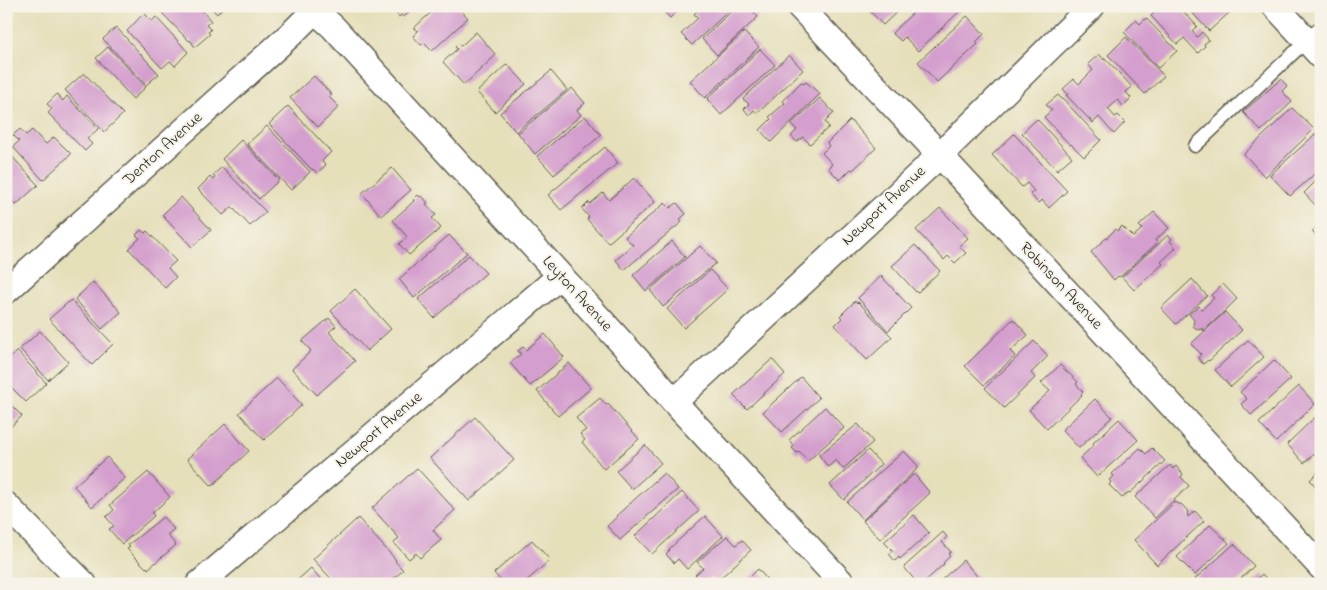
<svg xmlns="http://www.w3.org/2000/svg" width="1327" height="590" font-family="'Indie Flower',sans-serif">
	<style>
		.building { fill: #d49fce }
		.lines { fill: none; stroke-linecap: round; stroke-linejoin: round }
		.lane-casing { stroke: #626053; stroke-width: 15 }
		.street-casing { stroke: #626053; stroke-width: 28 }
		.lane { stroke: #fff; stroke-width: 12 }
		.street { stroke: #fff; stroke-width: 25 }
		.labels { text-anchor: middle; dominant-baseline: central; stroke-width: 4; stroke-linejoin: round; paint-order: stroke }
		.street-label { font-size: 16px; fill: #1c1c1c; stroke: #f7f3e8 }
	</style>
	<rect width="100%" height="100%" fill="#f7f3e8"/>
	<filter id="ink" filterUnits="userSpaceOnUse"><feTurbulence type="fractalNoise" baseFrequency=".02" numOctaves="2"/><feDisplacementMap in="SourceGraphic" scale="10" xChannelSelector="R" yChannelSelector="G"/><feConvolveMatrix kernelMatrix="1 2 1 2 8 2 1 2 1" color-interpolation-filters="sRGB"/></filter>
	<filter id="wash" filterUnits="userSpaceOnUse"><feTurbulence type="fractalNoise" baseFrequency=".0096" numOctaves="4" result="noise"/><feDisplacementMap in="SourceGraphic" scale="20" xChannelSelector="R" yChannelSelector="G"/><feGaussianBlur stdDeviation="1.12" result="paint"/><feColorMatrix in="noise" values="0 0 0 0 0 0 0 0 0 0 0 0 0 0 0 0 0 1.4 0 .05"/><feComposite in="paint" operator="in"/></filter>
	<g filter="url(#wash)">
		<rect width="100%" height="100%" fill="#e5dfba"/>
		<g id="blocks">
			<!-- building -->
			<path class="building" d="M166,6H198L211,21L206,25L211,30L208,32L210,34L195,47L190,40L189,41L162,13L166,9L165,8Z
				M209,6H224L217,14Z
				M390,6H416L404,17L401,15L399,17Z
				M438,6H457L468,18L432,51L424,43L421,45L413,36L418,31L414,28Z
				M659,6H682L670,18Z
				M702,6H734L692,45L681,34L698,18L694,14Z
				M737,6H748L758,17L717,55L702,39Z
				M865,6H903L883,25Z
				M920,6H965L918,51L905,37L901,41L892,33Z
				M1151,6H1178L1197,26L1192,31L1197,37L1202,32L1209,40L1204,44L1205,46L1198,53L1184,38L1177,44L1151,16L1156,11Z
				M1186,6H1225L1230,12L1209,31Z
				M144,13L152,21L156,17L188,52L175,66L170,61L162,68L127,31Z
				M967,16L984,34L976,42L978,44L937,82L918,62Z
				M1146,18L1177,51L1158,68L1124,32L1136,20L1140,24Z
				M116,27L159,74L146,85L103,39Z
				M476,32L496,55L464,85L443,62L457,49L455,47L458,44L461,46Z
				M744,32L759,47L705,98L690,81Z
				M1126,37L1164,76L1145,94L1108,55Z
				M108,47L146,87L133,99L96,58Z
				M760,49L775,65L721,115L707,99Z
				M1099,54L1104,60L1105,58L1132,87L1126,92L1131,98L1123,106L1118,100L1108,109L1115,117L1118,115L1125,122L1114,134L1099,117L1093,123L1066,95L1068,94L1063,89L1074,79L1079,84L1093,70L1088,64Z
				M789,55L803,70L762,109L756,113L754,110L749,115L744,109L749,104L743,99Z
				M507,64L526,84L495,112L477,92Z
				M551,71L567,90L516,132L500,113Z
				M84,73L123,114L104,132L65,90Z
				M314,76L332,95L329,97L339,107L318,127L290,98Z
				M1281,79L1287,86L1282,91L1292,102L1261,131L1243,112Z
				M801,82L804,84L806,82L820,94L771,142L760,130L771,119L769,117L785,103L783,101Z
				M572,88L585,103L577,110L581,115L535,154L518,133Z
				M57,94L63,101L67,96L98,129L87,139L92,144L85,151L48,113L52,109L47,104Z
				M1058,95L1062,99H1063L1101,140L1084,157L1071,144L1070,145L1044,117L1052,110L1046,105Z
				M820,98L834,113L825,122L829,127L810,144L803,137L797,142L791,136L797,130L791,124Z
				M288,106L331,152L322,161L326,165L317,173L313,169L312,170L269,124Z
				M1292,108L1314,129L1265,177L1244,154Z
				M585,116L601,135L554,175L537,156Z
				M1037,119L1072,157L1057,170L1022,133Z
				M850,120L876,148L853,170L851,169L840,180L828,168L832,164L822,153L829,146L827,143Z
				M267,126L310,172L291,190L247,144Z
				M20,129L26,135L32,130L46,144L54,137L71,154L43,180L13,147L19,141L13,135Z
				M1319,131L1321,133V168L1290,196L1270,175Z
				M1014,134L1067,191L1049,208L1042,200L1038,203L1030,194L1034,191L1027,183L1022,187L992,155Z
				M241,140L279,180L259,199L222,159Z
				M605,147L618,163L561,210L548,195Z
				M8,152L38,185L16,205L6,194V153Z
				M222,167L266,212L250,226L232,207L223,215L198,189L210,177L213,180L215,178L213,175Z
				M392,168L411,190L381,216L362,193Z
				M1321,176V211L1304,193Z
				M634,178L655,202L608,243L587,219L589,217L582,209L589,202L590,204L603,193L609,200Z
				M418,195L420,197L422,196L428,203L426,204L436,215L432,218L441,228L409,255L399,244L407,237L393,220L414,201L413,200Z
				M181,197L211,230L192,247L162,215Z
				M665,203L670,208L677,203L686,214L680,219L682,222L624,270L616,260L633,245L625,237Z
				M940,208L968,238L959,246L966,253L955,263L948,256L944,260L916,230Z
				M1154,212L1169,228L1155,240L1157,243L1120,277L1118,276L1114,280L1091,252L1116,229L1117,231L1122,226L1133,237L1142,229L1139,226Z
				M1321,223V241L1312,231Z
				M141,230L145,233L147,231L176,261L168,268L176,277L165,288L129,249L140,238L136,235Z
				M449,235L467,253L414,298L399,279Z
				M1168,235L1172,239L1170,241L1176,248L1161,262L1163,264L1134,290L1122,277Z
				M672,241L685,257L646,291L633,275Z
				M915,245L940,271L917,293L892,266Z
				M700,246L716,263L663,307L650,290Z
				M469,255L486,273L434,318L418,299Z
				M710,270L728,289L684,328L667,309Z
				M881,276L911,308L888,331L858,298Z
				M1192,279L1207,296L1176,324L1161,308Z
				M93,282L121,312L102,329L75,299Z
				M1223,284L1237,299L1204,331L1202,328L1201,330L1197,329L1193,326L1194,320L1189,314L1199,306L1202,309L1214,298L1211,295Z
				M355,289L391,329L367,351L331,311Z
				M71,300L113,344L92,365L49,319Z
				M855,301L857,303L858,302L892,337L867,360L835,325L842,318L840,316Z
				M1225,312L1242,330L1209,361L1208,360L1203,364L1198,358L1201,354L1191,344Z
				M329,318L336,326L329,332L355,361L317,395L292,369L311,351L302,341Z
				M1013,319L1028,335L1010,351L1015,356L984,385L965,366Z
				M40,331L68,362L48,380L20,349Z
				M545,334L564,357L530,386L510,363L521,354L518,351L523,347L526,350Z
				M1248,340L1264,357L1231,387L1215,370Z
				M1034,341L1048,356L1031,373L1035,378L1004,408L985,388Z
				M17,351L46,383L26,402L6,382V361Z
				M772,359L785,374L747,409L733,395Z
				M1274,360L1291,379L1251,415L1241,404L1247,399L1240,392Z
				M569,363L591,388L558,416L537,391Z
				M1060,365L1078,382L1076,384L1083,392L1081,394L1082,395L1047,429L1029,410L1050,391L1041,383Z
				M801,377L819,398L782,432L763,412Z
				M277,378L302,405L264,440L239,413Z
				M1299,386L1315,404L1276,442L1259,423Z
				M600,398L606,405L608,404L639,439L604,469L582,442L585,440L580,434L586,430L576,418Z
				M1095,399L1112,417L1079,448L1062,430Z
				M6,400L22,416L6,431Z
				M825,407L844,428L808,461L799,451L797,453L792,448L794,446L789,440Z
				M475,417L514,460L469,501L430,458Z
				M1314,418L1321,425V448L1304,463L1287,444Z
				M1119,419L1138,440L1097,477L1080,458L1094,445L1093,443Z
				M225,424L249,451L212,486L187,459Z
				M858,424L873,442L843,469L836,460L828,467L819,455Z
				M645,445L661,463L632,489L616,471Z
				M1140,448L1146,454L1152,448L1165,461L1130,493L1129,492L1122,498L1109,485L1111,482L1109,480L1114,476L1112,474Z
				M868,450L881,464L844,500L830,485Z
				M904,451L919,467L863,520L847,502Z
				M107,457L125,478L92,507L74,486Z
				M1170,465L1173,469L1176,466L1183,474L1181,477L1189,486L1155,518L1135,497Z
				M417,468L455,510L433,530L441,540L420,558L416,553L409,559L394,543L399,538L372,508Z
				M1321,469V492L1310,480Z
				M148,472L170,497L152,513L154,516L122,544L109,529L114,526L106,517L114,510L110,505Z
				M664,473L678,489L620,540L607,526L617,517L616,516Z
				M914,474L930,493L880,539L863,521Z
				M682,492L699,511L652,554L635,536Z
				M1175,502L1177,504H1181L1187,510L1188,517L1195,511L1204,521L1157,565L1134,540Z
				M914,515L929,533L900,559L899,557L895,561L889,554L893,551L884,542Z
				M705,516L723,536L687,569L678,559L674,563L666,554L670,550L669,549Z
				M163,517L174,529L167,535L176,545L148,569L147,567L146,568L127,549L130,547L128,545Z
				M358,518L396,560L395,561L403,570L388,584H378L374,580L376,584H336L313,559Z
				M1210,525L1229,543L1195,575L1177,557Z
				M943,532L947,537L942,542L951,552L948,554L950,556L943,563L944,564L922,584H918L904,567Z
				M727,536L736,545L742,540L751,550L716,582L711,577L703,584L695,575L703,568L697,562Z
				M532,540L550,560L523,584H504L494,573Z
				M1234,544L1254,566L1235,584H1200L1195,579Z
				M963,560L982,582L980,584H937Z
				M311,568L325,584H293Z
				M758,569L771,584H743Z
				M1262,574L1271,584H1251Z"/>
		</g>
	</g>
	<g filter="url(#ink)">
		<use href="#blocks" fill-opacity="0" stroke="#626053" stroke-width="1"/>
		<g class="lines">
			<!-- lane casing -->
			<g class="lane-casing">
				<path id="lane" d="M1195,146L1321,27"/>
			</g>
			<!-- street casing -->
			<g class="street-casing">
				<path id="street" d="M310,6L333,27L652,376L674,402L843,584
					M799,6L940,155L1321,567
					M1275,6L1321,56
					M6,291L291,34L319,6
					M674,402L940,155L1092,6
					M6,505L84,584
					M199,584L560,276"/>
			</g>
			<!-- lane -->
			<use href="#lane" class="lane"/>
			<!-- street -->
			<use href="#street" class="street"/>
		</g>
	</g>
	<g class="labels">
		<!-- street labels -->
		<g class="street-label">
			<text transform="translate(163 149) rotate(-42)">Denton Avenue</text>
			<text transform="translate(884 206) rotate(-43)">Newport Avenue</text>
			<text transform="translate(1061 286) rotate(47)">Robinson Avenue</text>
			<text transform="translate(577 294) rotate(48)">Leyton Avenue</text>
			<text transform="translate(379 430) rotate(-40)">Newport Avenue</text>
		</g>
	</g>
	<!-- margin -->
	<rect width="1327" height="590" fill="none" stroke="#f7f3e8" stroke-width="25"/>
</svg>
